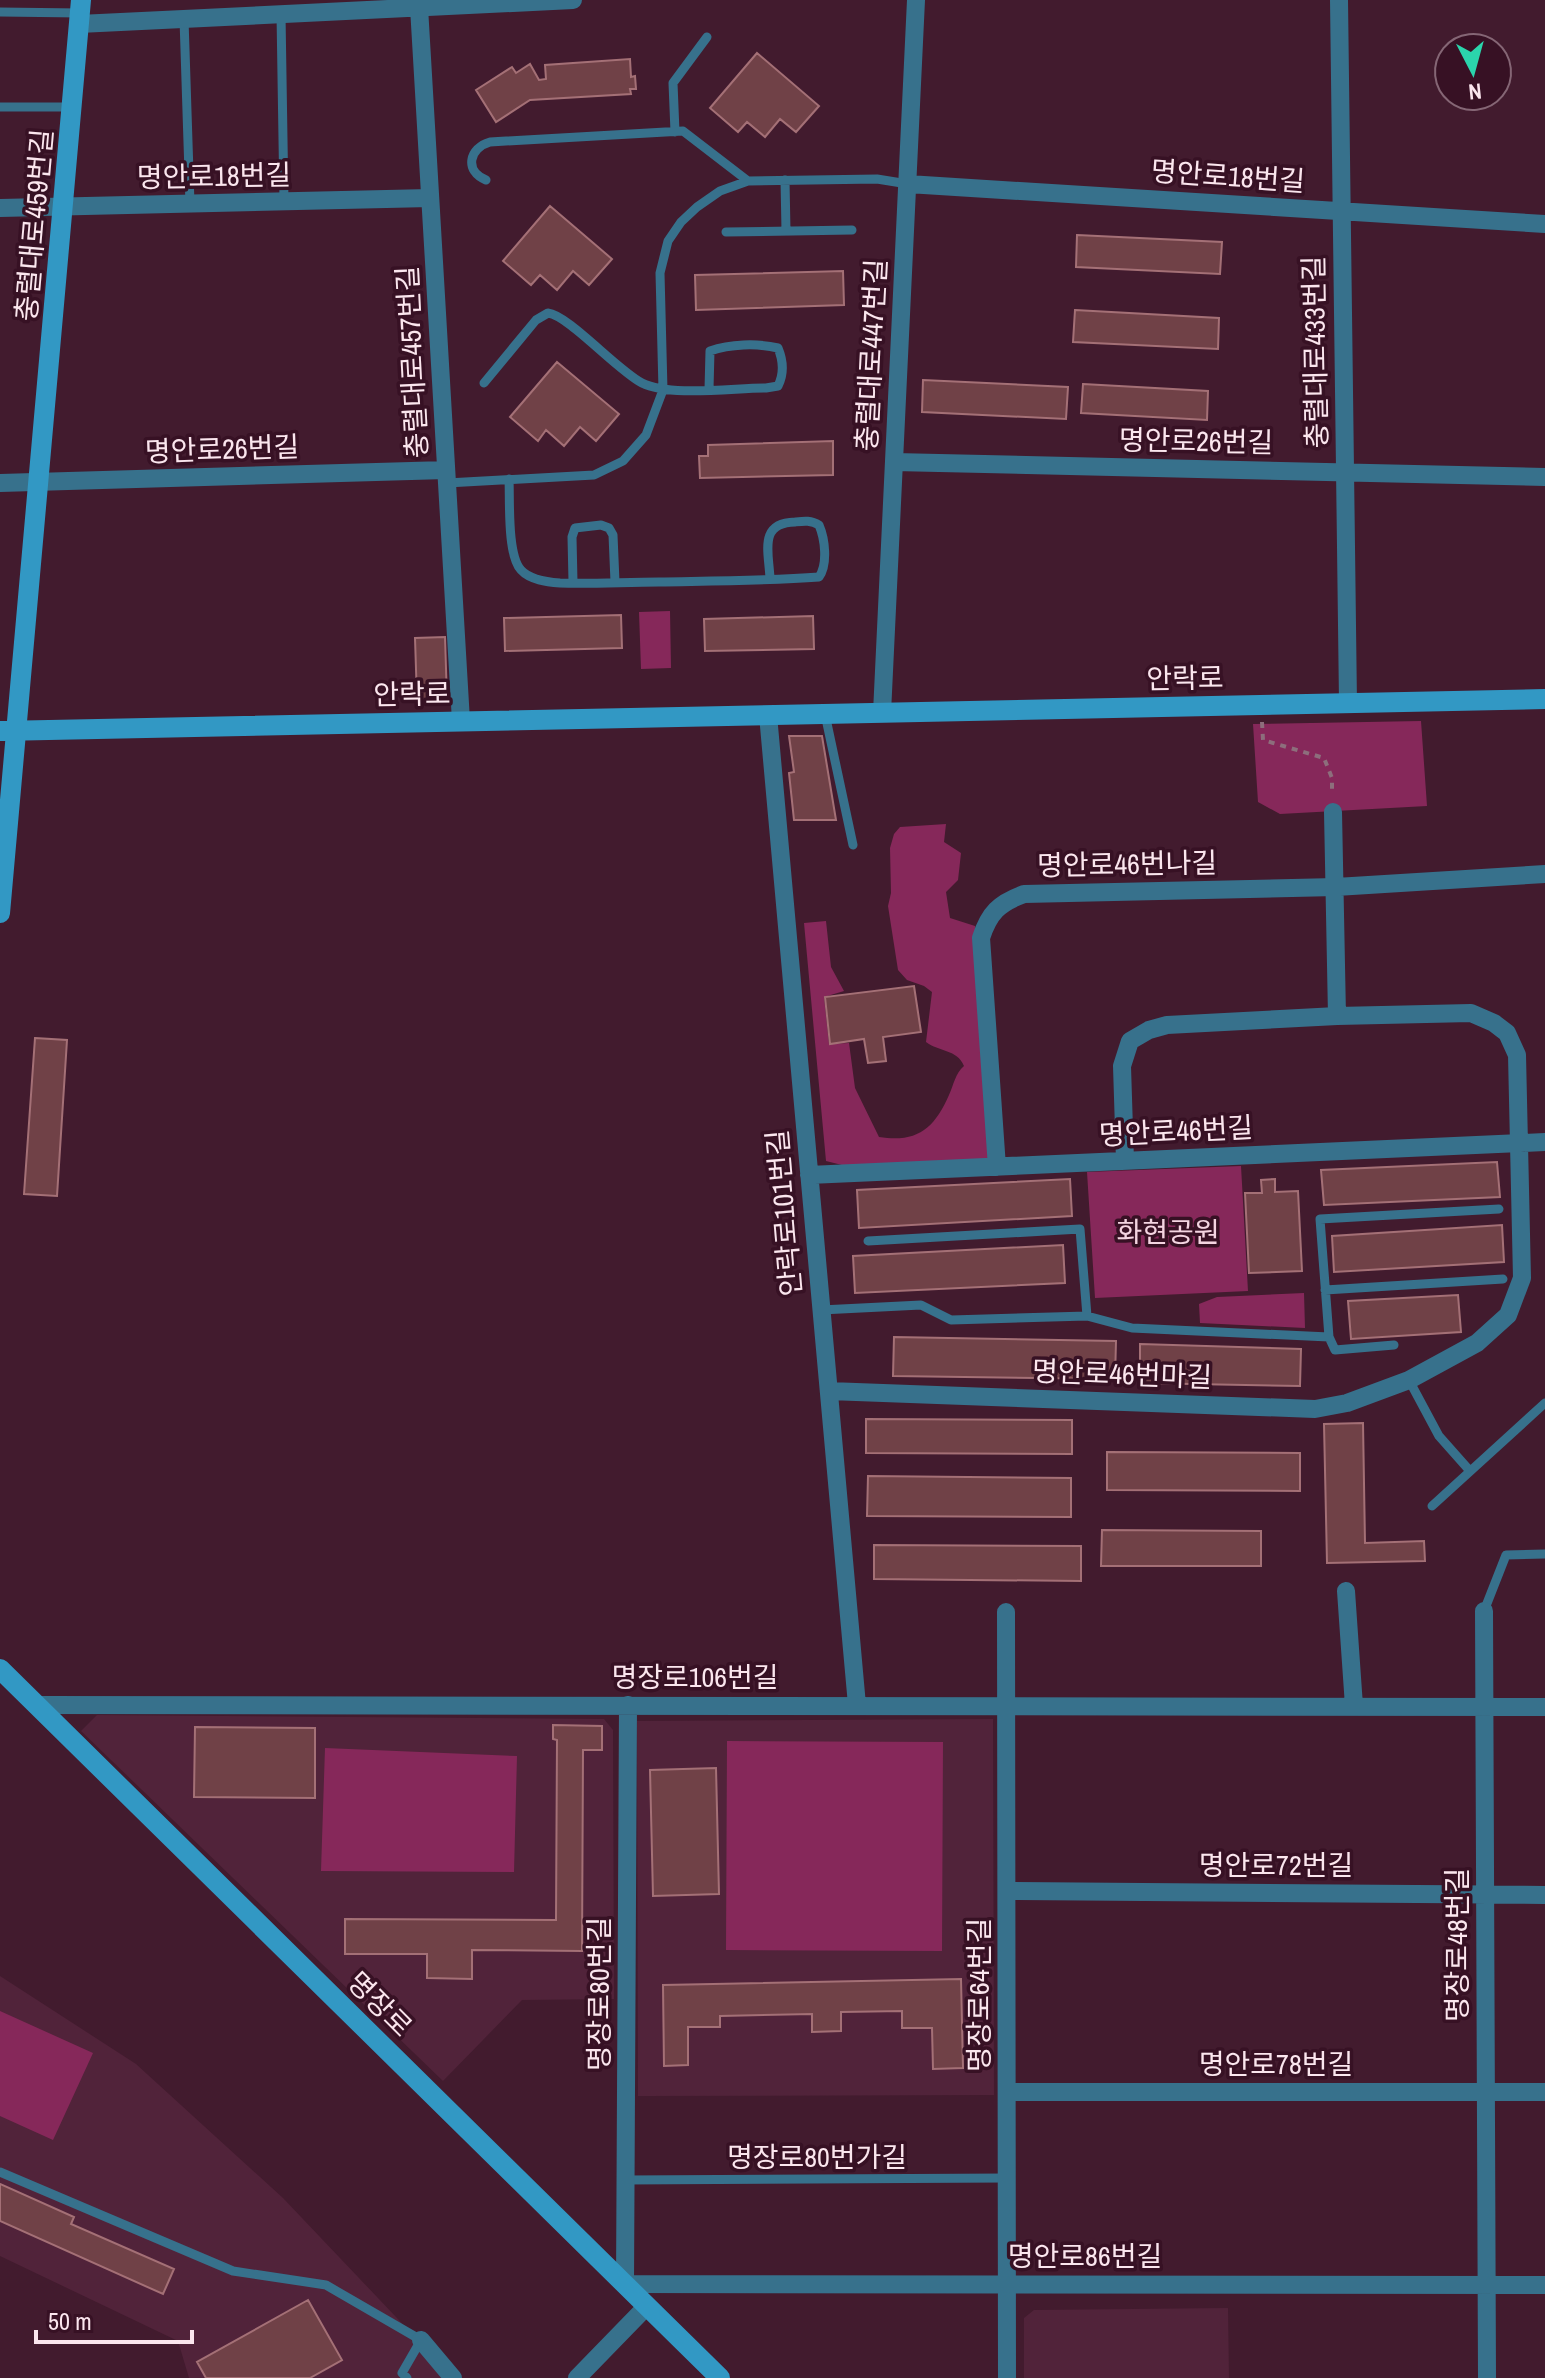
<svg xmlns="http://www.w3.org/2000/svg" width="1545" height="2378" font-family="'Archivo Narrow','Noto Sans KR',sans-serif">
	<style>
		.built { fill: #51233a }
		.green { fill: #86285a }
		.building { fill: #704147; stroke: #a47076; stroke-width: 2 }
		.lines { fill: none; stroke-linecap: round; stroke-linejoin: round }
		.path { stroke: #8d6e7c; stroke-width: 4; stroke-dasharray: 6 6; stroke-linecap: butt }
		.service { stroke: #37718c; stroke-width: 9 }
		.minor { stroke: #37718c; stroke-width: 18 }
		.secondary { stroke: #3298c4; stroke-width: 20 }
		.labels { text-anchor: middle; dominant-baseline: central; stroke-width: 7; stroke-linejoin: round; paint-order: stroke }
		.street-label { font-size: 28px; fill: #fbe6ee; stroke: #371124 }
		.park-label { font-size: 28px; fill: #f4d4e1; stroke: #371124 }
	</style>
	<rect width="100%" height="100%" fill="#421b2e"/>
	<!-- built -->
	<path class="built" d="M97,1715L604,1719L613,1730L614,1999L522,2000L443,2081L81,1731Z
		M993,1719L994,2095L638,2096L637,1721Z
		M0,1976L136,2064L283,2198L415,2337L442,2378H189L178,2341L0,2256Z
		M1228,2308L1229,2378H1024V2318L1034,2310Z"/>
	<!-- green -->
	<path class="green" d="M670,611L671,668L641,669L639,612Z
		M1421,721L1427,806L1280,814L1258,802L1253,724Z
		M946,824L944,842L961,853L958,880L946,892L950,918L975,926L994,1163L850,1167L826,1161L804,923L826,921L831,967L844,991L824,997L829,1044L849,1043L855,1088L879,1137C917,1143 934,1129 949,1095C954,1084 955,1074 964,1066C957,1049 939,1052 926,1042L932,992L924,986L907,980L898,970L888,906L891,893L890,848L894,834L900,827Z
		M1241,1166L1248,1291L1095,1298L1087,1172Z
		M1304,1293L1305,1328L1200,1323L1199,1304L1217,1297Z
		M727,1741L943,1742L942,1951L726,1950Z
		M325,1748L517,1756L514,1872L321,1871Z
		M0,2011L93,2053L53,2140L0,2116Z"/>
	<!-- building -->
	<path class="building" d="M757,53L819,106L796,132L780,119L765,137L747,122L738,132L710,108Z
		M630,59L631,77L635,76L636,89H630L631,94L530,100L496,122L476,90L512,67L516,73L530,64L539,80L546,79L545,65Z
		M550,206L612,259L589,285L573,271L557,290L540,275L531,285L503,261Z
		M1077,235L1222,242L1220,274L1076,267Z
		M843,271L844,305L696,310L695,275Z
		M1075,310L1219,318L1218,349L1073,342Z
		M557,362L619,414L596,441L580,427L564,446L546,430L538,441L510,417Z
		M923,380L1068,387L1066,419L922,412Z
		M1083,384L1208,391L1207,420L1081,413Z
		M833,441V475L700,478L699,456H708V445Z
		M621,615L622,648L505,651L504,618Z
		M813,616L814,649L705,651L704,619Z
		M445,637L447,700H417L415,638Z
		M789,736H822L836,820H794L789,773L794,772Z
		M914,986L921,1032L883,1037L886,1061L868,1063L864,1039L830,1044L825,997Z
		M35,1038L67,1040L57,1196L24,1194Z
		M1497,1162L1500,1197L1324,1205L1321,1170Z
		M1070,1179L1072,1216L859,1228L857,1190Z
		M1275,1179V1192L1298,1191L1302,1271L1249,1273L1245,1193H1262L1261,1180Z
		M1502,1225L1504,1262L1334,1272L1332,1236Z
		M1063,1245L1065,1283L855,1293L853,1256Z
		M1458,1295L1461,1332L1351,1339L1348,1301Z
		M894,1337L1116,1341L1115,1379L893,1376Z
		M1140,1344L1301,1349L1300,1386L1140,1383Z
		M866,1419L1072,1420V1454L866,1453Z
		M1363,1423L1365,1543L1424,1541L1425,1561L1327,1563L1324,1424Z
		M1107,1452L1300,1453V1491L1107,1490Z
		M868,1476L1071,1478V1517L867,1516Z
		M1102,1530L1261,1531V1566H1101Z
		M874,1545L1081,1546V1581L874,1579Z
		M553,1725L602,1726V1750H583L582,1951L472,1950V1979L427,1978V1954H345V1919L556,1920L557,1740L553,1739Z
		M195,1727L315,1728V1798L194,1797Z
		M716,1768L719,1894L653,1896L650,1770Z
		M961,1979L963,2068L933,2069L932,2028H902V2011L841,2012V2031L812,2032V2014L720,2016V2027H688V2065L664,2066L663,1985Z
		M0,2184L74,2217L71,2224L174,2269L163,2294L0,2221Z
		M308,2300L342,2360L310,2378H206L197,2362Z"/>
	<g class="lines">
		<!-- path -->
		<path class="path" d="M1262,722L1263,740L1324,758L1332,778V794"/>
		<!-- service -->
		<path class="service" d="M0,12L80,13
			M281,14L284,202
			M184,19L190,204
			M0,107H72
			M675,132L673,83L707,37
			M486,180C464,171 469,148 490,142L683,131L748,181L877,179L908,184
			M785,180L786,231
			M726,232L852,230
			M484,383L536,320L548,313C568,315 617,370 642,383C670,397 733,388 766,388L778,386C784,374 783,360 778,348C757,343 730,344 710,351L709,389
			M509,479C510,500 507,555 521,570C530,580 547,582 560,583C593,584 626,582 659,582C712,581 766,581 819,577C828,564 825,539 819,525C811,520 804,521 795,522C758,523 769,552 770,579
			M447,483L594,475L623,461L646,435L663,390L660,273L668,241L681,222L697,207L720,191L748,181
			M573,582L572,537L575,528L601,525L609,528L613,535L615,582
			M825,714L853,845
			M868,1241L1080,1229L1087,1316
			M1325,1290L1503,1279
			M821,1310L921,1305L951,1320L1087,1316L1132,1328L1329,1337
			M1394,1345L1335,1350L1329,1337L1320,1219L1499,1209
			M1409,1380L1439,1436L1470,1471
			M1432,1506L1545,1403
			M1484,1611L1506,1555L1545,1554
			M0,2172L233,2271L326,2285L421,2340L402,2373L407,2378
			M626,2180L1007,2178"/>
		<!-- minor -->
		<path class="minor" d="M421,0L419,7L461,721
			M1339,0L1348,703
			M79,24L573,0
			M908,184L1545,224
			M0,208L430,198
			M894,462L1545,477
			M0,483L446,470
			M882,713L916,0
			M768,715L857,1705
			M1333,812L1337,1016
			M997,1167L981,938C989,913 999,903 1024,894L1336,887L1545,874
			M809,1175L1545,1142
			M829,1391L1315,1409L1347,1403L1409,1380L1477,1343L1508,1315L1522,1278L1517,1055L1507,1033L1494,1023L1471,1013L1337,1016L1167,1025L1149,1030L1130,1041L1122,1066L1125,1161
			M1346,1591L1354,1706
			M1484,1611L1487,2378
			M1006,1612L1007,2378
			M36,1705L1545,1707
			M628,1705L625,2284L1545,2285
			M1007,1891L1545,1895
			M1007,2092H1545
			M421,2340L453,2378
			M577,2378L647,2306"/>
		<!-- secondary -->
		<path class="secondary" d="M0,731L1545,699
			M0,913L81,0
			M0,1669L720,2378"/>
	</g>
	<g class="labels">
		<!-- street labels -->
		<g class="street-label">
			<text transform="translate(214 176) rotate(-1)">명안로18번길</text>
			<text transform="translate(1228 176) rotate(4)">명안로18번길</text>
			<text transform="translate(34 225) rotate(-85)">충렬대로459번길</text>
			<text transform="translate(1315 352) rotate(-91)">충렬대로433번길</text>
			<text transform="translate(871 355) rotate(-87)">충렬대로447번길</text>
			<text transform="translate(412 362) rotate(-93)">충렬대로457번길</text>
			<text transform="translate(1196 441) rotate(1)">명안로26번길</text>
			<text transform="translate(222 449) rotate(-2)">명안로26번길</text>
			<text transform="translate(1185 678) rotate(-1)">안락로</text>
			<text transform="translate(412 694) rotate(-1)">안락로</text>
			<text transform="translate(1127 864) rotate(-1)">명안로46번나길</text>
			<text transform="translate(1176 1131) rotate(-3)">명안로46번길</text>
			<text transform="translate(784 1213) rotate(-95)">안락로101번길</text>
			<text transform="translate(1122 1374) rotate(2)">명안로46번마길</text>
			<text x="695" y="1677">명장로106번길</text>
			<text x="1276" y="1865">명안로72번길</text>
			<text transform="translate(1457 1945) rotate(-90)">명장로48번길</text>
			<text transform="translate(599 1994) rotate(-90)">명장로80번길</text>
			<text transform="translate(979 1995) rotate(-90)">명장로64번길</text>
			<text transform="translate(380 2004) rotate(45)">명장로</text>
			<text x="1276" y="2064">명안로78번길</text>
			<text x="817" y="2157">명장로80번가길</text>
			<text x="1085" y="2256">명안로86번길</text>
		</g>
		<!-- park labels -->
		<g class="park-label">
			<text x="1168" y="1232">화현공원</text>
		</g>
	</g>
	<!-- north arrow -->
	<g transform="translate(1473 72) rotate(174)"><circle r="38" fill="#371124" stroke="#856675" stroke-width="2"/>
	<path d="M0-6L14 30L0 20L-14 30Z" fill="#2bd5ac"/>
	<text y="-12" font-size="22" font-weight="bold" text-anchor="middle" fill="#fbe6ee">N</text>
	</g>
	<!-- scale -->
	<path d="M36 2330v12h156v-12" fill="none" stroke="#fbe6ee" stroke-width="4"/>
	<text x="48" y="2330" font-size="24" fill="#fbe6ee" stroke="#371124" stroke-width="6" paint-order="stroke">50 m</text>
</svg>
